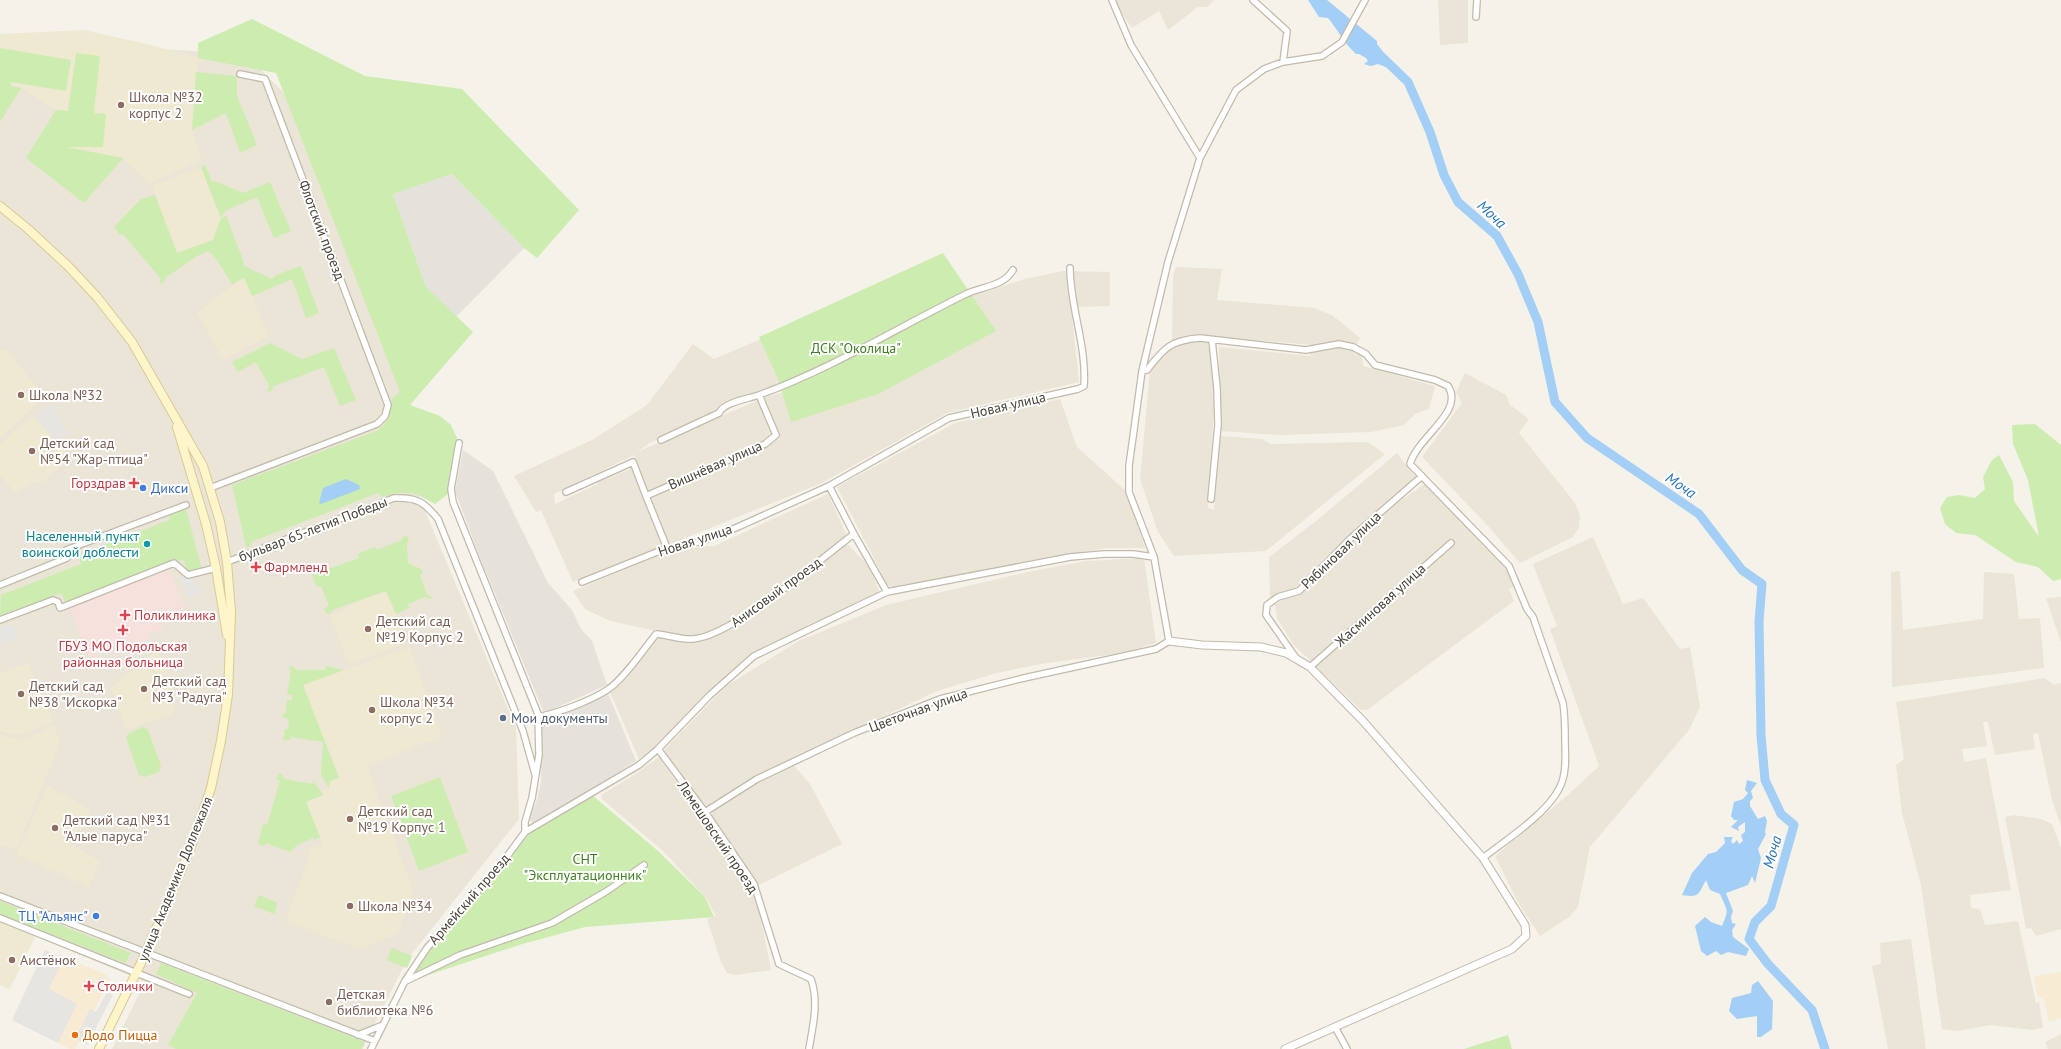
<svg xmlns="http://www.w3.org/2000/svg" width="2061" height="1049" font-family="'PT Sans',sans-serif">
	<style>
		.residential { fill: #eae5d7 }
		.commercial { fill: #f8ebd4 }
		.industrial { fill: #e5e1db }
		.education { fill: #efe9d2 }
		.medical { fill: #f6e1dc }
		.green { fill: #cdecb0 }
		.parking { fill: #e7e5e1 }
		.water { fill: #a3cef5 }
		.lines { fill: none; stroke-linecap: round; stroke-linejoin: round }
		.river { stroke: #a3cef5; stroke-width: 9 }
		.minor-casing { stroke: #c2bbab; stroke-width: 8 }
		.tertiary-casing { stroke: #c2bbab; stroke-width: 9 }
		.secondary-casing { stroke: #d8ca97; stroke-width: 10 }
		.minor { stroke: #fff; stroke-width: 5.5 }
		.tertiary { stroke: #fff; stroke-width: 7 }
		.secondary { stroke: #fff5ca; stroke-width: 8 }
		.education-dot { fill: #8d6e63; stroke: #fff; stroke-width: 1.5 }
		.health-dot { fill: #e0444e; stroke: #fff; stroke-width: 1.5 }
		.shop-dot { fill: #3f7fe0; stroke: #fff; stroke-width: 1.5 }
		.culture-dot { fill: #0f9aa8; stroke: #fff; stroke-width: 1.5 }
		.service-dot { fill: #5c6f8a; stroke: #fff; stroke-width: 1.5 }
		.food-dot { fill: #e8710a; stroke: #fff; stroke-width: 1.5 }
		.labels { text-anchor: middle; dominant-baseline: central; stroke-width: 4; stroke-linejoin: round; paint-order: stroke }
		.education-label { font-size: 14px; fill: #785e54; stroke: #fff; text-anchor: start }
		.street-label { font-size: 14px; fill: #4a4337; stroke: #fff }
		.park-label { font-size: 14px; fill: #428025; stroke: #fff }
		.health-label { font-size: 14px; fill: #be3a42; stroke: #fff; text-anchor: start }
		.shop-label { font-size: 14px; fill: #366cbe; stroke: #fff; text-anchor: start }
		.culture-label { font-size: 14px; fill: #0d838f; stroke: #fff; text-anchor: end }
		.service-label { font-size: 14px; fill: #4e5e75; stroke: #fff; text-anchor: start }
		.food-label { font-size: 14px; fill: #c56008; stroke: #fff; text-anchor: start }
		.water-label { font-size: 15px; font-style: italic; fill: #2875bd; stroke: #fff }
	</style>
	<rect width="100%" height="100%" fill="#f5f2e9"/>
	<!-- residential -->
	<path class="residential" d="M1113,0H1214L1207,7H1198L1168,30L1159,11L1132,28Z
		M1438,0H1468V43L1440,45Z
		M0,40L245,54L388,196L436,318L390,427L516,728L519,819L407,960L362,1049H112L145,982L0,921Z
		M1176,267L1222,269L1217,300L1314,308L1332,315L1360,338L1356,345L1346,341L1313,345L1197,335L1172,340L1173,276Z
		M1063,271L1110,272V306L1071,307L1079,382L947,413L822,483L668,545L649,496L778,439L762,398L784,392L972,296L1025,279Z
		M775,333L792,378L720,406L716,411L648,444L639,451L759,400L773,434L763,441L681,476L648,493L634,455L554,494L555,504L598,484V482L633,468L663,545L643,556L573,582L541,510L536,512L514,476L594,439L647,405L693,344L714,359Z
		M1197,340L1208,341L1213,385L1214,408L1208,508L1214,510L1219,436L1262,439L1271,444L1368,442L1385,454L1266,551L1174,556L1158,532L1140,479L1150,371L1172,346Z
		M1338,346L1352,348L1362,353L1363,366L1435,386L1429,409L1415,414L1404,425L1371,432L1280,435L1220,431L1219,347L1311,356V352Z
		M1465,373L1506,395L1510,405L1529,419L1519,433L1575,503L1580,516L1579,527L1573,537L1520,563L1488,526L1422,457L1462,403L1456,392Z
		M1060,399L1077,447L1126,491L1145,548H1107L1010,564L892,588L887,584L837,487L955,423Z
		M1397,453L1416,478L1354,531L1297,588L1270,599L1269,557L1316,521Z
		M1426,483L1505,566L1514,586L1509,589L1514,601L1367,710H1361L1293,644L1277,618L1275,605L1286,598L1298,596L1346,552L1343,549L1391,507Z
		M828,494L847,536L727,625L694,636L671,634L610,621L585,609L573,591L660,555L687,547L714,546Z
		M1593,537L1623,604L1643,598L1680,649L1690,647L1700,707L1689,730L1590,847L1578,907L1569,917L1540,936L1519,904L1495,856L1569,794L1599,766L1550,629L1557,626L1533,564Z
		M848,545L869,566L879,591L749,657L733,672L704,697L661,742L639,759L610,692L651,643L660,637L694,642L727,631L755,614L843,546Z
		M1144,558L1156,643L1122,653L1041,664L997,673L937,691L776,767L741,786L705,808L667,758L664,750L726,686L799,641L886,605L1028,572L1086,561Z
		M1900,571L1903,630L1983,619L1984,572L2014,574L2019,619L2040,618L2044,668L1892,687L1891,572Z
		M2061,597V643L2046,598Z
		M2045,678L2054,685L2061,683V826L2052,800L2038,733L2033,734L2035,749L1995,755L1988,722H1983L1987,746L1962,749L1964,762L1986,758L2011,890L1970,895L1971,908L1980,909L1985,925L2018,921L2036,1003L2039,1002L2043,1028L2033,1030L1990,1025L1958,1031L1942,1029L1921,885L1902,813L1896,765L1904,759L1896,702Z
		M659,757L751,885L757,898L771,970L736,975L727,973L721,962L707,919L716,916L706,898L664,852L602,799L601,795L634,775Z
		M794,766L810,784L842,844L759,885L711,816L713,811L757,782Z
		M2013,815L2041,819L2052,824L2061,848V929L2036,936L2031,928L2026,929L2005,817Z
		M1911,939L1926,1049H1888L1872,966L1881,964L1880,943Z
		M2061,1034V1049H2048L2045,1042Z"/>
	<!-- commercial -->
	<path class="commercial" d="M45,950L106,974L109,981L75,1049H70L12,1020Z
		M2061,972V1018L2049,1022L2043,997H2038L2034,980L2035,976Z"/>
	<!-- industrial -->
	<path class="industrial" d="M452,174L524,248L456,317L426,287L393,194Z
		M463,450L493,471L548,583L572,610L581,629L592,641L607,685L544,713L479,555L455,491Z
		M607,691L636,761L584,794L532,823L529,818L537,800L541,782V722Z"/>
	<!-- education -->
	<path class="education" d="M84,30L151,45L198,58L192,130L201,160L149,184L123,158L63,147L68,112L56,110L21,88L13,86L0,99V34Z
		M201,167L221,218L213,240L177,253L152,186Z
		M244,277L268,336L224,360L197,313Z
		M0,348L3,351L6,349L44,397L0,438Z
		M33,415L70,457L43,482H37L15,492L0,475V444Z
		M387,591L406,643L349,664L330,615L351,607V604Z
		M409,647L441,734L440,737L367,766L413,890L398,934L360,949L286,921L310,854L308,850L323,844L306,802L323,795L321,791L329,788L330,781L339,777L303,685Z
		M158,649L176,691L174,713L126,730L111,688Z
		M28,663L53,722L17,735L0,731V673Z
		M53,726L60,742L16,850L0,844V734L21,740Z
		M48,786L91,810L71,845L100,861L89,887L16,854Z
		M0,920L36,935L10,989L0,985Z"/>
	<!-- medical -->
	<path class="medical" d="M169,569L185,608L170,621L162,624L164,628L148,634L150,639L111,654L109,650L89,658L70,608Z"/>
	<!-- green -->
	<path class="green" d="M252,19L365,76L462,89L579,210L537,258L524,248L452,174L393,194L426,287L473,332L410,405L440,416L451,425L457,438L448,494L435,504C414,491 404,490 382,497L378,493L251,542L252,546L249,547L246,546L232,485L379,430L389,418L392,398L400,392L276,73L198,58V43Z
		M0,48L71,60L66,91L10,82L12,86L21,88L0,122Z
		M76,53L100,56L94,113L106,114L103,147H66L123,158L84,203L26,158L56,110L68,111Z
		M196,72L237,76V96L257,145L240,153L226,113L192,130Z
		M205,165L212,182L215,181L243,193L270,182L291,231L274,238L257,197L225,211L221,218L226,216L243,260L244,266L272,279L276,275L301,266L319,313L306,318L292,279L252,296L244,278L232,284L215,257L208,251L197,256L165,278L166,280L161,284L159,281L161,279L123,234L120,235L114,227L141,199L155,195L177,253L213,240L221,218L201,167Z
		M943,253L996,331L878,394L791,422L778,379L759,337Z
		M270,343L302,359L334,348L356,400L340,406L324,367L272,387L273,390L268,392L267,389L270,387L256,362L238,372L232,362Z
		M2035,424L2061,445V579L2053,581L2038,567L2016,562L1975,535L1956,533L1945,524L1940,508L1947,497L1959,495L1975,498L1985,489L1983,477L1992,460L1999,455L2013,482L2014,501L2039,537L2028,480L2013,444L2012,425Z
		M186,509L202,570L189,574L183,559L65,602L61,593L0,617L1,595L81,564L78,555L169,520V514Z
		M407,536L409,540L407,543L408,563L421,569L423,573L420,575L427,595L432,597L431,599L425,597L408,604L409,608L396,614L386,591L332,610L330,614L326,613L324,608L329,606L321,586L317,587L311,573L318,568L320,572L359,558L358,554L375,547L377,550L402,540V537Z
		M292,666L297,670H325L326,666L344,670L303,685L339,778L330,781L329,788L321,774L323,742L291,737L290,740H283L285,729H288L289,719L282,717V714H285L287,700H292V695H287L291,670L288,668Z
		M143,727L148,730L161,766L159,772L145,777L139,775L126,738L129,733Z
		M279,774H282L284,779L313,784V780L323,795L306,802L320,837L314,840L313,838L297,845L290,852L266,843L265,846L258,844L263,824L267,825L280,781L276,779Z
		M440,777L468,852L419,871L391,796Z
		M592,795L658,851L705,897L714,917L585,927L519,945L416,979L411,973L426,949L503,869L526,833Z
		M259,895L278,903L274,914L254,906Z
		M0,901L131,953L125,963L0,914Z
		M392,948L412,956L407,968L387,960Z
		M161,963L365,1042L362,1049H176L168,1045L197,993L156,974Z
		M1508,1035L1512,1049H1464Z"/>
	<!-- parking -->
	<path class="parking" d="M52,404L68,433L57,442L36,418Z
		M178,573L196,581L202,594L189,600Z
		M12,623L18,639L0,646V628Z
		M45,950L64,958L49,989L77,1004L58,1043L12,1020Z
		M107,992L113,995L87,1045L75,1039L90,1009L96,1012Z"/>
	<!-- water -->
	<path class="water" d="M1308,0H1327L1377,41V44L1392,63L1388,68L1378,64L1371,66L1364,64L1368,61L1366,58L1359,54H1356C1344,43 1338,30 1328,18L1319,17Z
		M346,479L359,485L360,489L321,504L319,503L323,488Z
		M1747,780L1757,783L1751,791L1753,798L1750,801V806L1758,819L1765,816L1767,821L1765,832L1766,834L1758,849L1761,858L1755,883L1752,876L1748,885L1726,893L1733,911L1731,917L1732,923L1736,924L1732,930L1733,937L1749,949L1746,956L1728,952L1721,955L1716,951L1707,956L1701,951L1695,926L1705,917L1711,922L1722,926C1729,908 1728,913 1720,894L1710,890L1706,880C1698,894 1700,898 1682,895L1692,873L1708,854L1716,852L1725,843L1724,837H1733L1731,841L1733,844L1737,840L1739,844L1743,841L1741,835L1745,832V822L1738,827L1739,831L1731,827L1738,820H1734L1731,816L1734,802L1743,799L1748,793L1745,790Z
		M1758,981L1773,1001L1772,1029L1761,1037H1757V1016L1737,1019L1729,1011L1732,998L1751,993L1752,985Z"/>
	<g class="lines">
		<!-- river -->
		<path class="river" d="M1382,57L1408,82L1430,132L1444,175L1458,202L1497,236L1518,274L1538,322L1555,402L1587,438L1699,514L1742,570L1762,584L1759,621L1761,735L1765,780L1781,814L1794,825L1771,906L1755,922L1749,939L1768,964L1812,1010L1825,1049"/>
		<!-- minor casing -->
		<g class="minor-casing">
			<path id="minor" d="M1112,0L1131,45L1200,158
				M1253,0L1287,31L1283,62
				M1476,17L1477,0
				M1142,371L1147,370C1164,348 1171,340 1200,338L1306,350L1339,344L1353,347L1366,354L1375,365L1435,380L1448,386C1465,412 1418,436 1410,464L1509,566L1527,609L1533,617L1563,703C1565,716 1565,727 1565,740C1565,754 1567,768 1562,782C1552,811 1507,839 1483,858
				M759,395C831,369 897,328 966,294C982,286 1003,287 1013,270
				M661,440L719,413C724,402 748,399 759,395L776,435L765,444L646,496L667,548
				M210,488L377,424L385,416L388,405L265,79L240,74
				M566,492L633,462L646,496
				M1211,499L1218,425L1217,388L1212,340
				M854,534L829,486L949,418L1078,389L1084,386C1087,346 1070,307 1070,268
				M227,562L394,498C417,497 424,502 438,519L523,731L535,774
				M582,582L667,548L672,549L705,540L731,530L829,486
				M0,585L67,558L66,550L186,505
				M0,620L53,600L58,602L60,608L174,563L188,575L216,568
				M1296,658L1266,615L1267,605L1278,597L1299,591L1350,539L1422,476
				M1310,667L1451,543
				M538,717C558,713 590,701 607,690C623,680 644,649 656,634C668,635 682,640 693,639C733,636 819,560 854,534L887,592
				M658,749L705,812L754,884L779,964L811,979C819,1002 813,1025 809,1049
				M705,812L757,779L854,733L940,699L1024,678L1156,649L1169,641L1154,557L1129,492V466L1142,371L1168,262L1200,158L1236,90L1264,69L1283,62L1322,56L1342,42L1365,0
				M525,832L639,765L658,749L710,695L754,656L887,592L1070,557L1104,554H1133L1154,557
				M0,896L375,1041
				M0,918L189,994
				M406,981L460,955L552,923L607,891L644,865
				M1335,1027L1347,1049
				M358,1035L383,1025
				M371,1049L405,981L427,948L499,867L525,832V822L532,798L539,755L538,714L453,502L451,489L459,443"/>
		</g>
		<!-- tertiary casing -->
		<g class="tertiary-casing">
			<path id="tertiary" d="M1169,641L1202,645L1261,647L1286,653L1310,667L1363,721L1483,858L1525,925L1526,936L1512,949L1285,1049"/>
		</g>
		<!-- secondary casing -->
		<g class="secondary-casing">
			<path id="secondary" d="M0,206L28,229L68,266L97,297L132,342L203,466L220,522L227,562L231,612L228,695L221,741L211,788L189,852L141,963L99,1049
				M177,427L206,524L216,568L227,635"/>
		</g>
		<!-- minor -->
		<use href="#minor" class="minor"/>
		<!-- tertiary -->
		<use href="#tertiary" class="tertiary"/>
		<!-- secondary -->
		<use href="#secondary" class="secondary"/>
	</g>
	<!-- markers -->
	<g class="education-dot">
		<circle cx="121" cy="105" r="4"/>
		<circle cx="21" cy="395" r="4"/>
		<circle cx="32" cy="451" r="4"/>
		<circle cx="368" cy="629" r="4"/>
		<circle cx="144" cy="689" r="4"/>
		<circle cx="21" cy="694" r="4"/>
		<circle cx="372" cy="710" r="4"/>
		<circle cx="350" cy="819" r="4"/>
		<circle cx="55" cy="828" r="4"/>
		<circle cx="350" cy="906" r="4"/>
		<circle cx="12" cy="960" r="4"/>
		<circle cx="329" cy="1002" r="4"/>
	</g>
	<g class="health-dot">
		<path d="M132 477h4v4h4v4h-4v4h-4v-4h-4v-4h4z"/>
		<path d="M254 561h4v4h4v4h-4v4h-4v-4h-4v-4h4z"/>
		<path d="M123 609h4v4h4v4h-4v4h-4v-4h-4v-4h4z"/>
		<path d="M121 624h4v4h4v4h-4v4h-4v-4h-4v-4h4z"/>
		<path d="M87 980h4v4h4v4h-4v4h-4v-4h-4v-4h4z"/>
	</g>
	<g class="shop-dot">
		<circle cx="143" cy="488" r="4"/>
		<circle cx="96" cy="916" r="4"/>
	</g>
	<circle class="culture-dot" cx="147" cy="544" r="4"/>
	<circle class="service-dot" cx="503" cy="718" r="4"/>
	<circle class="food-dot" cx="75" cy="1035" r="4"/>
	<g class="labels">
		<!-- education labels -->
		<g class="education-label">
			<text x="129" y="97">Школа №32<tspan x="129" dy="16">корпус 2</tspan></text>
			<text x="29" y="395">Школа №32</text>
			<text x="40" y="443">Детский сад<tspan x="40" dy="16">№54 "Жар-птица"</tspan></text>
			<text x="376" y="621">Детский сад<tspan x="376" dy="16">№19 Корпус 2</tspan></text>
			<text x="152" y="681">Детский сад<tspan x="152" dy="16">№3 "Радуга"</tspan></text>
			<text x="29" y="686">Детский сад<tspan x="29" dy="16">№38 "Искорка"</tspan></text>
			<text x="380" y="702">Школа №34<tspan x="380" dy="16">корпус 2</tspan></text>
			<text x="358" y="811">Детский сад<tspan x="358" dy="16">№19 Корпус 1</tspan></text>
			<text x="63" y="820">Детский сад №31<tspan x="63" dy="16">"Алые паруса"</tspan></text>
			<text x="358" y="906">Школа №34</text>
			<text x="20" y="960">Аистёнок</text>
			<text x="337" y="994">Детская<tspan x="337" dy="16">библиотека №6</tspan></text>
		</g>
		<!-- street labels -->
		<g class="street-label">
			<text transform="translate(322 230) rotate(69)">Флотский проезд</text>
			<text transform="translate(1008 405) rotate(-13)">Новая улица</text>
			<text transform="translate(715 465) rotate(-24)">Вишнёвая улица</text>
			<text transform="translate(313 529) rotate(-21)">бульвар 65-летия Победы</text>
			<text transform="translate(695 540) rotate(-18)">Новая улица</text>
			<text transform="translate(1341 550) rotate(-44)">Рябиновая улица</text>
			<text transform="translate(776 592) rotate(-36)">Анисовый проезд</text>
			<text transform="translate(1380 605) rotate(-42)">Жасминовая улица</text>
			<text transform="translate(918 710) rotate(-20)">Цветочная улица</text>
			<text transform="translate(718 837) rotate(56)">Лемешовский проезд</text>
			<text transform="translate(175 879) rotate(-68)">улица Академика Доллежаля</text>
			<text transform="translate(469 899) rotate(-49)">Армейский проезд</text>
		</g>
		<!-- park labels -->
		<g class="park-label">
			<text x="856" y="348">ДСК "Околица"</text>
			<text x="585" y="859">СНТ<tspan x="585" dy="16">"Эксплуатационник"</tspan></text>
		</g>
		<!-- health labels -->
		<g class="health-label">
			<text x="126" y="483" text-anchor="end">Горздрав</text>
			<text x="264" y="567">Фармленд</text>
			<text x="134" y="615">Поликлиника</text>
			<text x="123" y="646" text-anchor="middle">ГБУЗ МО Подольская<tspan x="123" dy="16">районная больница</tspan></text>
			<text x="97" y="986">Столички</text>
		</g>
		<!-- shop labels -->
		<g class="shop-label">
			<text x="151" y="488">Дикси</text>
			<text x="88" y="916" text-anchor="end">ТЦ "Альянс"</text>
		</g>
		<!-- culture labels -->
		<g class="culture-label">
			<text x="139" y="536">Населенный пункт<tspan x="139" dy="16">воинской доблести</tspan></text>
		</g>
		<!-- service labels -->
		<g class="service-label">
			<text x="511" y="718">Мои документы</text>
		</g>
		<!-- food labels -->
		<g class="food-label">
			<text x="83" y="1035">Додо Пицца</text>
		</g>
		<!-- water labels -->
		<g class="water-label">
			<text transform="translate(1492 214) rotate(43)">Моча</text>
			<text transform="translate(1681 485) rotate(34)">Моча</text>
			<text transform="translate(1772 852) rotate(-74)">Моча</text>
		</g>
	</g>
</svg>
